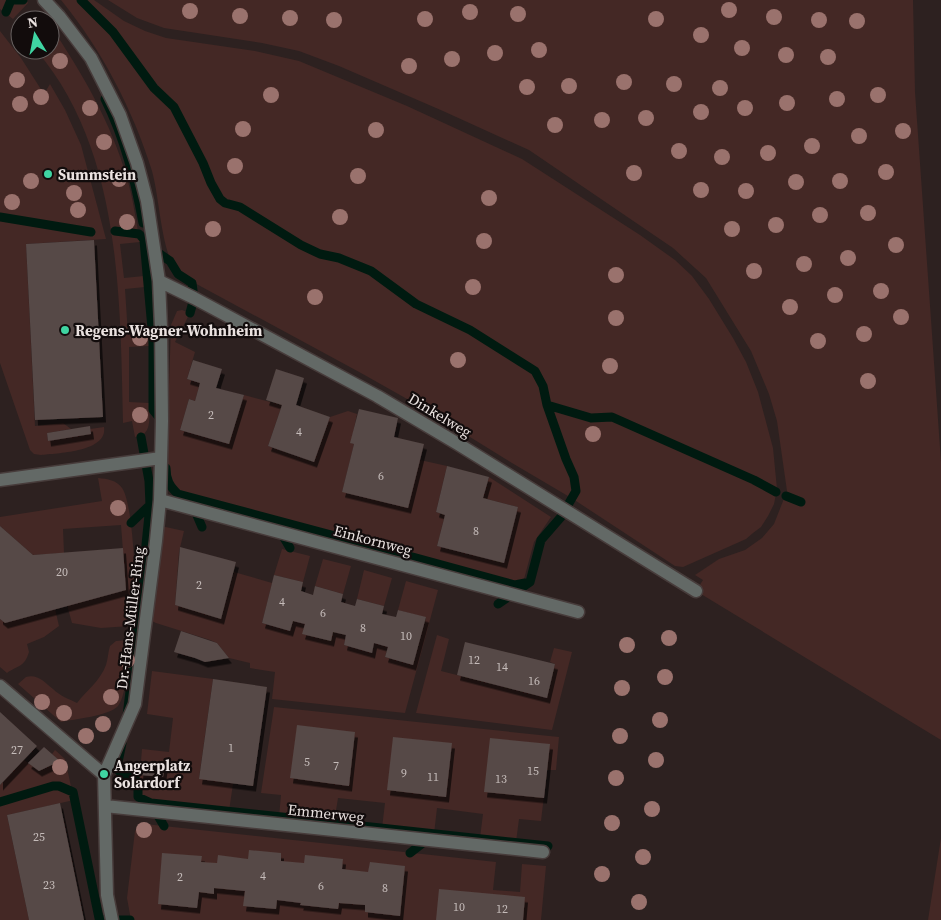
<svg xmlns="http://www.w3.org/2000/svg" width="941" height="920" font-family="'Source Serif 4',serif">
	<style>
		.green { fill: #442825 }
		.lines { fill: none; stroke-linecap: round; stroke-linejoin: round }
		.stream { stroke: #001a10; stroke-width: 9 }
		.building { fill: #564846; filter: url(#shadow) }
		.minor-casing { stroke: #473c3b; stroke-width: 15 }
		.minor { stroke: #636966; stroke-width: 12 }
		.tree { fill: #9a726d }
		.poi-dot { fill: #3fd4a2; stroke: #120c0c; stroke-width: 2 }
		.labels { text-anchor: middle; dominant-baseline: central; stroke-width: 4.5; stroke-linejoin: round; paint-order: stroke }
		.number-label { font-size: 12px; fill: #c5bcba }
		.poi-label { font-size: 15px; font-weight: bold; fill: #eae2e0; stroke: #120c0c; text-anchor: start }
		.street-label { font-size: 15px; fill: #eae2e0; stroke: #120c0c }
	</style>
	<defs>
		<filter id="shadow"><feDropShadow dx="3" dy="5.5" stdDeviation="0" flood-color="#0009"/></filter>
	</defs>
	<rect width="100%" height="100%" fill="#2d2120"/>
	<!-- green -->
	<path class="green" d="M0,0H26L28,3L13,19L0,9Z
		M61,0H94L124,21L145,31L166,38L255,51L299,61L407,106L522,159L640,235L675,260L692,276L709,299L733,338L746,362L758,392L773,448L777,489L774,504L768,516L761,527L753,533L746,539L683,567L675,566L573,499L512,463L423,408L361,373L178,274C161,252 160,200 152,171C133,110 102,50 61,0Z
		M108,0H913L915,92L941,462V740L696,591L703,580L695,575L719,559L745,550L762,538L774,524L787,491L777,421L769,394L751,351L706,278L673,248L529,150L443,111L339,66L299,51L262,43L164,28L137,18Z
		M50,25C82,73 111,122 127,178C133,198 136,221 140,242L120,244L124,278L144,276L145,287L125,289L128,335L148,334L149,346L129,347V402L149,403C149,416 153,436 135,437L132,421L123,423C120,299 122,150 36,50H50Z
		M0,31L21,58L44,94L50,84L65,110L81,145L106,239L26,244L35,426L63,423L71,429L47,433L48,441L91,434L90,429L104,427C108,452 57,453 41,455L34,454L30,450L0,363Z
		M182,310L190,313L175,342L195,352L187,379L200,383L195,401L189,399L180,430L229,444L244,395L282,405L268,446L313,462L330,417L348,411L357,414L351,443L354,444L342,492L420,460L447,466L436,512L445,515L437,546L504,563L518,507L483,498L489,477L551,517L534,542L524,579L520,584L515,585L178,494L170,487L166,475L171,325L177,311Z
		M98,478C108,479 116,480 122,488C132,501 136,574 134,592C133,603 131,615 130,626L101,628L72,623L67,605L126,590L121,525L63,529L64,553L33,555L0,526V517L102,501Z
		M161,526L184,531L179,552L175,605L221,619L234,572L272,583L262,623L290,631L293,621L305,624L303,634L330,641L333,632L346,635L344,645L372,653L374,643L388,647L385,657L413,665L426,618L398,610L406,581L438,590L405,713L272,699L275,672L250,668V663L229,658L217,643L210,640L156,623L152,621L151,616Z
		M282,549L310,556L303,582L274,575Z
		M323,559L351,566L343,594L315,586Z
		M364,570L392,578L384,606L357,599Z
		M55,609L59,626L44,637L27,644L29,652C24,668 18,665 7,673L0,667V619L5,623Z
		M437,635L449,639L441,671L547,698L555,664L550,662L554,648L572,652L552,730L416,713Z
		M129,640C127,657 128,693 118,706C109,716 74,719 61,722L18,684L26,677C38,674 44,682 53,689C60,696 69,699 77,703C87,690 100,681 106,665C108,659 108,652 110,646L116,641Z
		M152,671L213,679L199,778L233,784L229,811L151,803L138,797L137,793L140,775L163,777L164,764L141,761L142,749L169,752L173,718L147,714Z
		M274,707L559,737L556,770H547L541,821L519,819L516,842L480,838L483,814L437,808L434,834L382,828L385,803L338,798L334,823L279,817L281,795L261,793Z
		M55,750L65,759L74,800L7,815L29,920H0V785L24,760L39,771L59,761L52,754Z
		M145,824L496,862L493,890L520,892L522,864L546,866L541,920H131L127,898L135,831L139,826Z
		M941,838V920H928Z"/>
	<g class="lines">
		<!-- stream -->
		<path class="stream" d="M11,0H23
			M81,0L113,32L154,88L174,107L203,163L211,183L220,199L225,203L240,207L301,245L320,254L339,258L371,271L416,304L470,330L535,371L543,386L547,405L591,418L612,417L754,480L776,492
			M6,12L11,0
			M105,99C125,139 135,180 143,223
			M0,217L91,232
			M115,231L139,234L154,250L170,261L178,274L192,283L194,298L190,313
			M144,240L153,339V410L162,421
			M166,468C166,479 169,486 178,494L395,552
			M786,496L801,502
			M193,506L202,527
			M131,523L150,505
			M280,531L290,548
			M398,553L515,585L525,583
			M498,604L530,582L541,540L561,517L576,491L574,477L566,459L547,405
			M127,716L137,634L150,505L149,481L141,437
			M122,743L118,762L119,771L138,782V797L151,803L329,822
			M0,802L53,786H59L73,792L99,918L111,920
			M154,809L164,826
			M334,823L548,846
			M410,853L428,839
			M113,920H130"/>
	</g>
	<!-- building -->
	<path class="building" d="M94,240L103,417L35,420L26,244Z
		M193,360L222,369L216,388L244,395L229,444L180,430L189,399L195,401L200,383L187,379Z
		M276,369L304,378L296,405L330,417L314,462L268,446L282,405L266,400Z
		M359,409L398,418L394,437L424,444L408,508L342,492L354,444L350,443Z
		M90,426L91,434L48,441L47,433Z
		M447,466L489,477L483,498L518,507L504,563L437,546L445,515L436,512Z
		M0,526L33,555L123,548L126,590L5,623L0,619Z
		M180,547L236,562L221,619L175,605Z
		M274,575L303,582L301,591L313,595L315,586L343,594L341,602L355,606L357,599L384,606L382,614L396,617L398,610L426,617L413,665L385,657L388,647L374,643L372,653L344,645L346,635L333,632L331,641L302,634L305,624L293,621L290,631L262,623Z
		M181,631L217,643L229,658L205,662L195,658L174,652Z
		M465,642L555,664L547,698L457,675Z
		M213,679L267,687L253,786L199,779Z
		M0,712L37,746L0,785Z
		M297,725L355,732L349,786L290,778Z
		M393,737L452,743L446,797L387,790Z
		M490,738L550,744L544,798L484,792Z
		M44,747L60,761L39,771L28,763Z
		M141,761L165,764L163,777L140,775Z
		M60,803L84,920H29L7,815Z
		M249,850L281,853V861L304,863L305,855L343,859L342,869L368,872L370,862L405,866L400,916L365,912V905L339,903L338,909L300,905L301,903L277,900L276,909L243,906L245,891L214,888V894L199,892L197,908L158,904L162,853L202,856L201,862L217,863L218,855L248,859Z
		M439,889L525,897L523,920H436Z"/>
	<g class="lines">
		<!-- minor casing -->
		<g class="minor-casing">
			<path id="minor" d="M44,0L59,16L91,58L120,115L137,163L147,201L159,281L161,328L162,421L160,500L156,541L135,704L104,775L107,895L112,920
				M159,281L194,298L377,396L458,444L696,591
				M0,480L161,458
				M160,500L578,612
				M0,686L104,775
				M105,806L543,852"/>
		</g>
		<!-- minor -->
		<use href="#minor" class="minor"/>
	</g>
	<!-- trees -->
	<g class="tree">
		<circle cx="729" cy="10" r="8"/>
		<circle cx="190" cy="11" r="8"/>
		<circle cx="470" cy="12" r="8"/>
		<circle cx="518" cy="14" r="8"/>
		<circle cx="240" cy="16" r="8"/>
		<circle cx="774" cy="17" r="8"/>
		<circle cx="290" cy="18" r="8"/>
		<circle cx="425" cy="19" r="8"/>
		<circle cx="656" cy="19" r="8"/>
		<circle cx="334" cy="20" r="8"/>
		<circle cx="819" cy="20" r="8"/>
		<circle cx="857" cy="21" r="8"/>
		<circle cx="701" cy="35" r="8"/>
		<circle cx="742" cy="48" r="8"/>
		<circle cx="539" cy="50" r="8"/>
		<circle cx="495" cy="53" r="8"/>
		<circle cx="786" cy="55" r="8"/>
		<circle cx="828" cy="57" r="8"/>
		<circle cx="452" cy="59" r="8"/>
		<circle cx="60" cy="61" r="8"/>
		<circle cx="409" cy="66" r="8"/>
		<circle cx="17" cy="80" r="8"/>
		<circle cx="624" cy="82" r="8"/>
		<circle cx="674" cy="84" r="8"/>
		<circle cx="569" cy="86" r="8"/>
		<circle cx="527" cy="87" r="8"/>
		<circle cx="720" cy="88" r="8"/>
		<circle cx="271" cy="95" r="8"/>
		<circle cx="878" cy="95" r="8"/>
		<circle cx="41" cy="97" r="8"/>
		<circle cx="837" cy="99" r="8"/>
		<circle cx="787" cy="103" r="8"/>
		<circle cx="20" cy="104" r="8"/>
		<circle cx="90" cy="108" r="8"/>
		<circle cx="745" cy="108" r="8"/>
		<circle cx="701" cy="112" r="8"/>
		<circle cx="646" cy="118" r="8"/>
		<circle cx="602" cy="120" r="8"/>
		<circle cx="555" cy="125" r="8"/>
		<circle cx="243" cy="129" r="8"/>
		<circle cx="376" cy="130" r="8"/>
		<circle cx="903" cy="131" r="8"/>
		<circle cx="859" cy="136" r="8"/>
		<circle cx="104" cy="142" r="8"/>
		<circle cx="812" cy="146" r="8"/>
		<circle cx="679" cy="151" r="8"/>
		<circle cx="768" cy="153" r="8"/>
		<circle cx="722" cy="157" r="8"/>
		<circle cx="235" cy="166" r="8"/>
		<circle cx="886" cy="172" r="8"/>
		<circle cx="634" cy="173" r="8"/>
		<circle cx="358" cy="176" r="8"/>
		<circle cx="119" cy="179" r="8"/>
		<circle cx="31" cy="181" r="8"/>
		<circle cx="840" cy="181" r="8"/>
		<circle cx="796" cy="182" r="8"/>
		<circle cx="701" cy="190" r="8"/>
		<circle cx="746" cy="191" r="8"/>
		<circle cx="74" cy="193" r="8"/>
		<circle cx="489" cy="198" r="8"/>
		<circle cx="12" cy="202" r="8"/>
		<circle cx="78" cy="210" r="8"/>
		<circle cx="868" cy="213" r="8"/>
		<circle cx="820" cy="215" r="8"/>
		<circle cx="340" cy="217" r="8"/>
		<circle cx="127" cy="222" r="8"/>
		<circle cx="776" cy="225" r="8"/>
		<circle cx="213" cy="229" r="8"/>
		<circle cx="732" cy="229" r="8"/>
		<circle cx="484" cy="241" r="8"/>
		<circle cx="896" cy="245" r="8"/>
		<circle cx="848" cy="258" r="8"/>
		<circle cx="804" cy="264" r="8"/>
		<circle cx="754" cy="271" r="8"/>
		<circle cx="616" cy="275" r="8"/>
		<circle cx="473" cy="287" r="8"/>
		<circle cx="881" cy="291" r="8"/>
		<circle cx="835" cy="295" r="8"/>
		<circle cx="315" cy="297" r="8"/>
		<circle cx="790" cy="307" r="8"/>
		<circle cx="901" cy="317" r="8"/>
		<circle cx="616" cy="318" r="8"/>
		<circle cx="864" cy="334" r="8"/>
		<circle cx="140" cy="338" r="8"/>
		<circle cx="818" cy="341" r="8"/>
		<circle cx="458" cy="360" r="8"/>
		<circle cx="610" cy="366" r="8"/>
		<circle cx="868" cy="381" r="8"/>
		<circle cx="140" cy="415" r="8"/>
		<circle cx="593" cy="434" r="8"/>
		<circle cx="118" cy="508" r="8"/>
		<circle cx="669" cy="638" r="8"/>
		<circle cx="627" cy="645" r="8"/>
		<circle cx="127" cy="660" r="8"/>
		<circle cx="665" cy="677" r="8"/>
		<circle cx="622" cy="688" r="8"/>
		<circle cx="111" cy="697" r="8"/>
		<circle cx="42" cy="702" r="8"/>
		<circle cx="64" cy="713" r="8"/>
		<circle cx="660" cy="720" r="8"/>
		<circle cx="103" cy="724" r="8"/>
		<circle cx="86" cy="736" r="8"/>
		<circle cx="620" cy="736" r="8"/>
		<circle cx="656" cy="760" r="8"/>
		<circle cx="60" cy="767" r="8"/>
		<circle cx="616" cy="778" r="8"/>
		<circle cx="652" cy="809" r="8"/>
		<circle cx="612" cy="823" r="8"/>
		<circle cx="144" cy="830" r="8"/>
		<circle cx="643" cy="857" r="8"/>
		<circle cx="602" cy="874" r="8"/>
		<circle cx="639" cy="902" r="8"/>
	</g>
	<!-- markers -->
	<g class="poi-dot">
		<circle cx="48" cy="174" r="5"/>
		<circle cx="65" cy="330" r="5"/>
		<circle cx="104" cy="774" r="5"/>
	</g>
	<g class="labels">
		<!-- number labels -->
		<g class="number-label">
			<text x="211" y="415">2</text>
			<text x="299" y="432">4</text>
			<text x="381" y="476">6</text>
			<text x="476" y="531">8</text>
			<text x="62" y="572">20</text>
			<text x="199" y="585">2</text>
			<text x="282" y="602">4</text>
			<text x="323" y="613">6</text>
			<text x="363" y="628">8</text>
			<text x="406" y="636">10</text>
			<text x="474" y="660">12</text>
			<text x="502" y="667">14</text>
			<text x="534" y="681">16</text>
			<text x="231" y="748">1</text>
			<text x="17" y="750">27</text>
			<text x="307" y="762">5</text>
			<text x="336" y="766">7</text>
			<text x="533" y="771">15</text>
			<text x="404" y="773">9</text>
			<text x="433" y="777">11</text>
			<text x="501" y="779">13</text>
			<text x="39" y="837">25</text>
			<text x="263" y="876">4</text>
			<text x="180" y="877">2</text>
			<text x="49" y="885">23</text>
			<text x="321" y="886">6</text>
			<text x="385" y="888">8</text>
			<text x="459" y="907">10</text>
			<text x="502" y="909">12</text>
		</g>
		<!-- poi labels -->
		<g class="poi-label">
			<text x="58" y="174">Summstein</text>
			<text x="75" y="330">Regens-Wagner-Wohnheim</text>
			<text x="114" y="765">Angerplatz<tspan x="114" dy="17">Solardorf</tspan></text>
		</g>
		<!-- street labels -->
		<g class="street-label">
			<text transform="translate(440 415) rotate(31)">Dinkelweg</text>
			<text transform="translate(373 540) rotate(15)">Einkornweg</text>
			<text transform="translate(130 618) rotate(-83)">Dr.-Hans-Müller-Ring</text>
			<text transform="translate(326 813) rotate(6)">Emmerweg</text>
		</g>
	</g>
	<!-- north arrow -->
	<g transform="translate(35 35) rotate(350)"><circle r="24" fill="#120c0c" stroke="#686261"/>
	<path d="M0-4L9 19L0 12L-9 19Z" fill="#3fd4a2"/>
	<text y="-8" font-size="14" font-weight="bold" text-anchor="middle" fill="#eae2e0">N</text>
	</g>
</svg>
